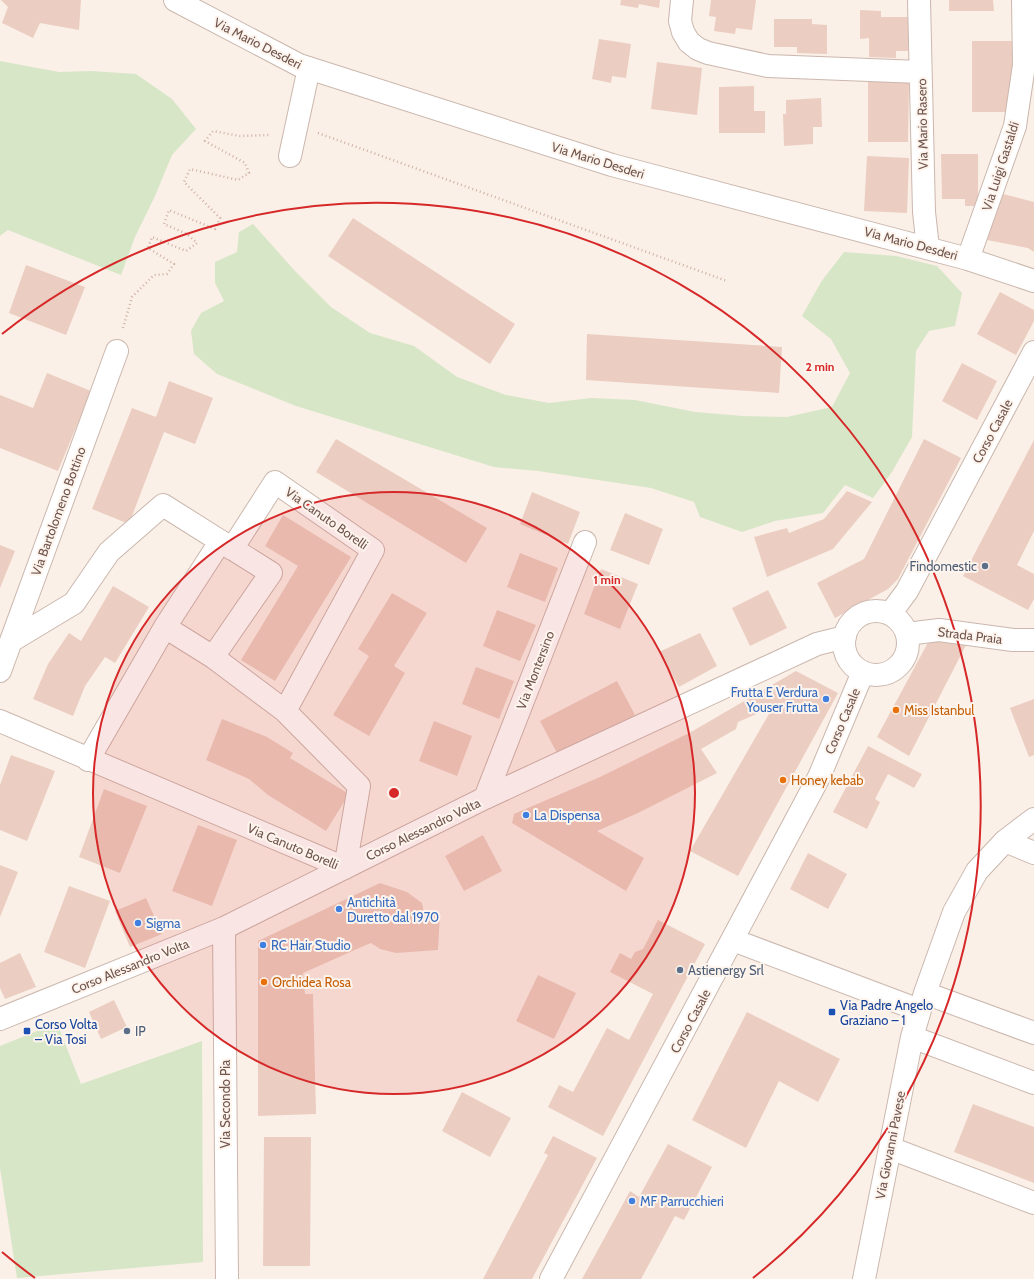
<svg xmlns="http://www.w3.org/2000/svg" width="1034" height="1279" font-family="Cabin,sans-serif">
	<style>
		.green { fill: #d7e6c7 }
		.building { fill: #eccdc1 }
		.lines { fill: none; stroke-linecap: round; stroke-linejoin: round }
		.minor-casing { stroke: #cbb7ae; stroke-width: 24 }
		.path { stroke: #d1b0a5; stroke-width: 2.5; stroke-dasharray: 1 3; stroke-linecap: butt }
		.minor { stroke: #fff; stroke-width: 22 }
		.ring { fill: none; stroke: #d62828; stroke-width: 2 }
		.service-dot { fill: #5c6f8a; stroke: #fdf4ed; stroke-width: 1.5 }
		.shop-dot { fill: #3f7fe0; stroke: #fdf4ed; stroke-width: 1.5 }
		.food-dot { fill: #e8710a; stroke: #fdf4ed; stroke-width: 1.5 }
		.transit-dot { fill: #1a4fb4; stroke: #fdf4ed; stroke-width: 1.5 }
		.labels { text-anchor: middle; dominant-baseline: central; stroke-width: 4; stroke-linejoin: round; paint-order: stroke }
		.street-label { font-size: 13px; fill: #71564e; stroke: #fdf4ed }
		.service-label { font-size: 13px; fill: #4e5e75; stroke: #fdf4ed; text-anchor: start }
		.shop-label { font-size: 13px; fill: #366cbe; stroke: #fdf4ed; text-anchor: start }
		.food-label { font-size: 13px; fill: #c56008; stroke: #fdf4ed; text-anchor: start }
		.transit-label { font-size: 13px; fill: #164399; stroke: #fdf4ed; text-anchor: start }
		.centre { fill: #d62828; stroke: #fdf4ed; stroke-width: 2 }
		.ring-label { font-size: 12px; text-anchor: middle; font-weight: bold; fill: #d62828; stroke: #fdf4ed; stroke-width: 4; stroke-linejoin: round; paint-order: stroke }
	</style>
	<rect width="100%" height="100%" fill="#faf0e7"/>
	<!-- green -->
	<path class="green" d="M0,61L59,72L91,71L136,74L172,99L196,129L172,155L155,196L135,237L121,275L8,230L0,236Z
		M253,224L295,271L331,307L370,333L414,346L457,377L506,395L549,403L591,398L635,400L695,412L743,416L787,417L832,407L850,373L831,339L802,316L821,282L844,252L896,256L937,266L962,293L955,326L929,331L916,351L912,437L892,472L873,498L845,485L823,513L775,521L742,532L700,517L694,502L651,488L538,471L494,467L296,406L217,374L194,354L191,331L201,313L224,301L215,283V262L237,252L239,232Z
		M57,1023L81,1084L202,1041L203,1262L17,1278L0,1168V1046Z"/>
	<!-- building -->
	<path class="building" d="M1,0H81L79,30L40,23L33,38L2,23L8,7Z
		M621,0H660L659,8L639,4L638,8L620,5Z
		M711,0H756L752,30L736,28L735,34L714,31L716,17L709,16Z
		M949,0H993L994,11H949Z
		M860,10L881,11V17H908V51H896V58L869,57V38L860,39Z
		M774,19H812V24L827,25V54L797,53V47H774Z
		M599,39L631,44L626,78L612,76L611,83L592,79Z
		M972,41H1013L1014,112H972Z
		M657,62L702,68L697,115L651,109Z
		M868,81H909L908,142H868Z
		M754,86V111H765V133H719V87Z
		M821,98L822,127H813V144L784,146L783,114H786V100Z
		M941,154H978V206H965V199H942Z
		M867,156L909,158L907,213L864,211Z
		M1003,194L1034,202V252L1028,248L987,240Z
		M353,218L515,324L490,364L328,256Z
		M26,265L85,287L66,335L9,313Z
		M1000,292L1034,310V321L1016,355L977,334Z
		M587,334L782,347L779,393L586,380Z
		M962,363L997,381L977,420L942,401Z
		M47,373L91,391L58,471L0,448V395L33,408Z
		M169,381L213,398L195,444L164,432L129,524L92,509L132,408L156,417Z
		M336,439L487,528L466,563L316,472Z
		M924,439L961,458L898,579L888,589L835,618L817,583L864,559Z
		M1034,440V531L1017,565L1034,574V599L1028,610L963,576Z
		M847,491L872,502L833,549L767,577L754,537L787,528L789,533L824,519Z
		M532,492L580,512L568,544L520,524Z
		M625,513L663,529L649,565L610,550Z
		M283,515L351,557L275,681L241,660L298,566L265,546Z
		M0,545L15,551L0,588Z
		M520,553L558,568L545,602L507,587Z
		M601,569L638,584L620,629L584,614Z
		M113,586L149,607L115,663L105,657L85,686L73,716L33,699L48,664L69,633L81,641Z
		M768,590L787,628L750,646L732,608Z
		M392,593L427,613L394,666L405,673L369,736L333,715L369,656L358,649Z
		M497,610L536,625L520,661L483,646Z
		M700,633L717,666L679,687L659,652Z
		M932,635L966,645L909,756L877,737Z
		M476,667L514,681L499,719L462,704Z
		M796,671L838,693L738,876L690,851L773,707L738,722L736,729L701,749L717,773L638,813L597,831L644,858L626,891L512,823L514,814L600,777L691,732Z
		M617,681L635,715L558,755L540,721Z
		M1034,699V755L1029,757L1010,708Z
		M222,719L267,737L293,753L290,758L349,794L326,831L268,795L249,779L206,760Z
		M434,721L472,736L457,776L419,761Z
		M868,746L922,774L914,788L888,774L875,799L880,802L867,829L833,812Z
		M11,755L55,771L27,841L0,830V785Z
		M104,789L147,806L120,873L79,857Z
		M198,825L237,840L212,906L172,891Z
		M483,835L502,871L464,891L445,856Z
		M808,853L847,874L828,909L790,889Z
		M0,865L18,872L0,917Z
		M380,883L407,892L422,903L424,913L440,914L438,950L396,953L380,949L371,943L366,945L303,973L305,994H313L316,1114L258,1116V941Z
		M69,886L110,901L85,968L44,952Z
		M146,898L162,934L130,947L115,911Z
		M658,920L705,944L603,1136L548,1107L559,1085L573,1092L607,1028L629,1040L653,994L610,972L620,953L631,959L635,952L643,949Z
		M20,953L36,987L5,999L0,988V963Z
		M538,975L576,993L554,1039L516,1021Z
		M114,1000L127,1027L101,1039L89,1012Z
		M747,1012L840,1059L818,1102L779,1081L746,1148L692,1120Z
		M462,1092L511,1118L490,1157L442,1131Z
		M973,1104L1034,1127V1183L954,1152Z
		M553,1136L597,1158L532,1279H483L548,1155L544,1153Z
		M264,1137H311L310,1266H263Z
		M668,1144L712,1167L684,1220L675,1216L641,1279H582L630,1191L639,1197Z"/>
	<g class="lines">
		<!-- minor casing -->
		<g class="minor-casing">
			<path id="minor" d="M175,0L299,65L612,165L968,259L1034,281
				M682,0L680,21L683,32L689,42L698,49L708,53L768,66L920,72
				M919,0L924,212L928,248
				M290,156L309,68
				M968,259L1015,126L1024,65L1023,0
				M232,549L275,482L373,550L285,711
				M844 643a32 32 0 1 1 64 0a32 32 0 1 1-64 0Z
				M890,614L907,591L1034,352
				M907,634L939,630L1013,640H1034
				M11,641L74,603L109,552L163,505L271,573L213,657
				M0,671L117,351
				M0,721L345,868L359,786L285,711L213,657L165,627L220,542
				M88,760L165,627
				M485,798L585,542
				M1005,841L1034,853
				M224,928L227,1279
				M733,940L919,1010
				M925,993L1034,1033
				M0,1019L224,928L485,798L817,644L845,637
				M912,1037L1034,1083
				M890,1148L1034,1203
				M551,1279L819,777L863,672
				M864,1279L912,1037L925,993L954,912L977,871L1005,841L1034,819"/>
		</g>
		<!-- path -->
		<path class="path" d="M318,133L727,281
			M123,328L132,297L154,275L167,274L174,264L148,248L152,237L186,251L197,243L187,234L164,224L169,210L215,229L220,218L184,182L190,169L238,180L249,173L245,163L205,141L213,131L240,136L270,135"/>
		<!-- minor -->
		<use href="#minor" class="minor"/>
	</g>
	<!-- distance rings -->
	<circle cx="394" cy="793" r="301" fill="#d62828" fill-opacity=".12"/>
	<g class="ring">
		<circle cx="394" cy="793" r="301"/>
		<path d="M35 1278A603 603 0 0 1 2 1252M2 334A603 603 0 1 1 753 1278"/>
	</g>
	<!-- markers -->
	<g class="service-dot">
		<circle cx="985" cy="566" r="4"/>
		<circle cx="680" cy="970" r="4"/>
		<circle cx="127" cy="1031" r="4"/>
	</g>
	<g class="shop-dot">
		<circle cx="826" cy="699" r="4"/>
		<circle cx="526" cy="815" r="4"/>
		<circle cx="339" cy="909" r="4"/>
		<circle cx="138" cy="923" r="4"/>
		<circle cx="263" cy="945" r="4"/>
		<circle cx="632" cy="1201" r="4"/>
	</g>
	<g class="food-dot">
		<circle cx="896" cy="710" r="4"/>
		<circle cx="783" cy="780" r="4"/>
		<circle cx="264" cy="982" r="4"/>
	</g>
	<g class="transit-dot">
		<rect x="828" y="1008" width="8" height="8" rx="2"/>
		<rect x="23" y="1027" width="8" height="8" rx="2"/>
	</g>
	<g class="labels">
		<!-- street labels -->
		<g class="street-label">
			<text transform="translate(258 43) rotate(27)">Via Mario Desderi</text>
			<text transform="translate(922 124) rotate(-91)">Via Mario Rasero</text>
			<text transform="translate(598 160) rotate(17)">Via Mario Desderi</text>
			<text transform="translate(1000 166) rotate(-72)">Via Luigi Gastaldi</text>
			<text transform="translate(911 243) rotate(15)">Via Mario Desderi</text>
			<text transform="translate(992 431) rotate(-62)">Corso Casale</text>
			<text transform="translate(58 511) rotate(-70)">Via Bartolomeno Bottino</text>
			<text transform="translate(327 518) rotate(35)">Via Canuto Borelli</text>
			<text transform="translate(970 635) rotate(7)">Strada Praia</text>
			<text transform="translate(535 670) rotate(-69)">Via Montersino</text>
			<text transform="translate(842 721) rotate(-67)">Corso Casale</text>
			<text transform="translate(423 829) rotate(-26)">Corso Alessandro Volta</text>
			<text transform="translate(293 846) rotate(23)">Via Canuto Borelli</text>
			<text transform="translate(130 966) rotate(-22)">Corso Alessandro Volta</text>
			<text transform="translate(690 1021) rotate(-62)">Corso Casale</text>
			<text transform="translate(225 1104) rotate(-90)">Via Secondo Pia</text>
			<text transform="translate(890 1145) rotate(-79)">Via Giovanni Pavese</text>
		</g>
		<!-- service labels -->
		<g class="service-label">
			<text x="977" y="566" text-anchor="end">Findomestic</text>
			<text x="688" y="970">Astienergy Srl</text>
			<text x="135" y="1031">IP</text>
		</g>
		<!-- shop labels -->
		<g class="shop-label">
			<text x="818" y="692" text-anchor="end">Frutta E Verdura<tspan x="818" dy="15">Youser Frutta</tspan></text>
			<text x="534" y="815">La Dispensa</text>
			<text x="347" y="902">Antichità<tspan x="347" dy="15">Duretto dal 1970</tspan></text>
			<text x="146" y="923">Sigma</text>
			<text x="271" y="945">RC Hair Studio</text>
			<text x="640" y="1201">MF Parrucchieri</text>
		</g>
		<!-- food labels -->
		<g class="food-label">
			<text x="904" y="710">Miss Istanbul</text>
			<text x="791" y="780">Honey kebab</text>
			<text x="272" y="982">Orchidea Rosa</text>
		</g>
		<!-- transit labels -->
		<g class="transit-label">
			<text x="840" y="1005">Via Padre Angelo<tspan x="840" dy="15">Graziano – 1</tspan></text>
			<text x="35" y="1024">Corso Volta<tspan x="35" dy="15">– Via Tosi</tspan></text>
		</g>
	</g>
	<circle cx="394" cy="793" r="6" class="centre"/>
	<g class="ring-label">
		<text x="820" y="371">2 min</text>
		<text x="607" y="584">1 min</text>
	</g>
</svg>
